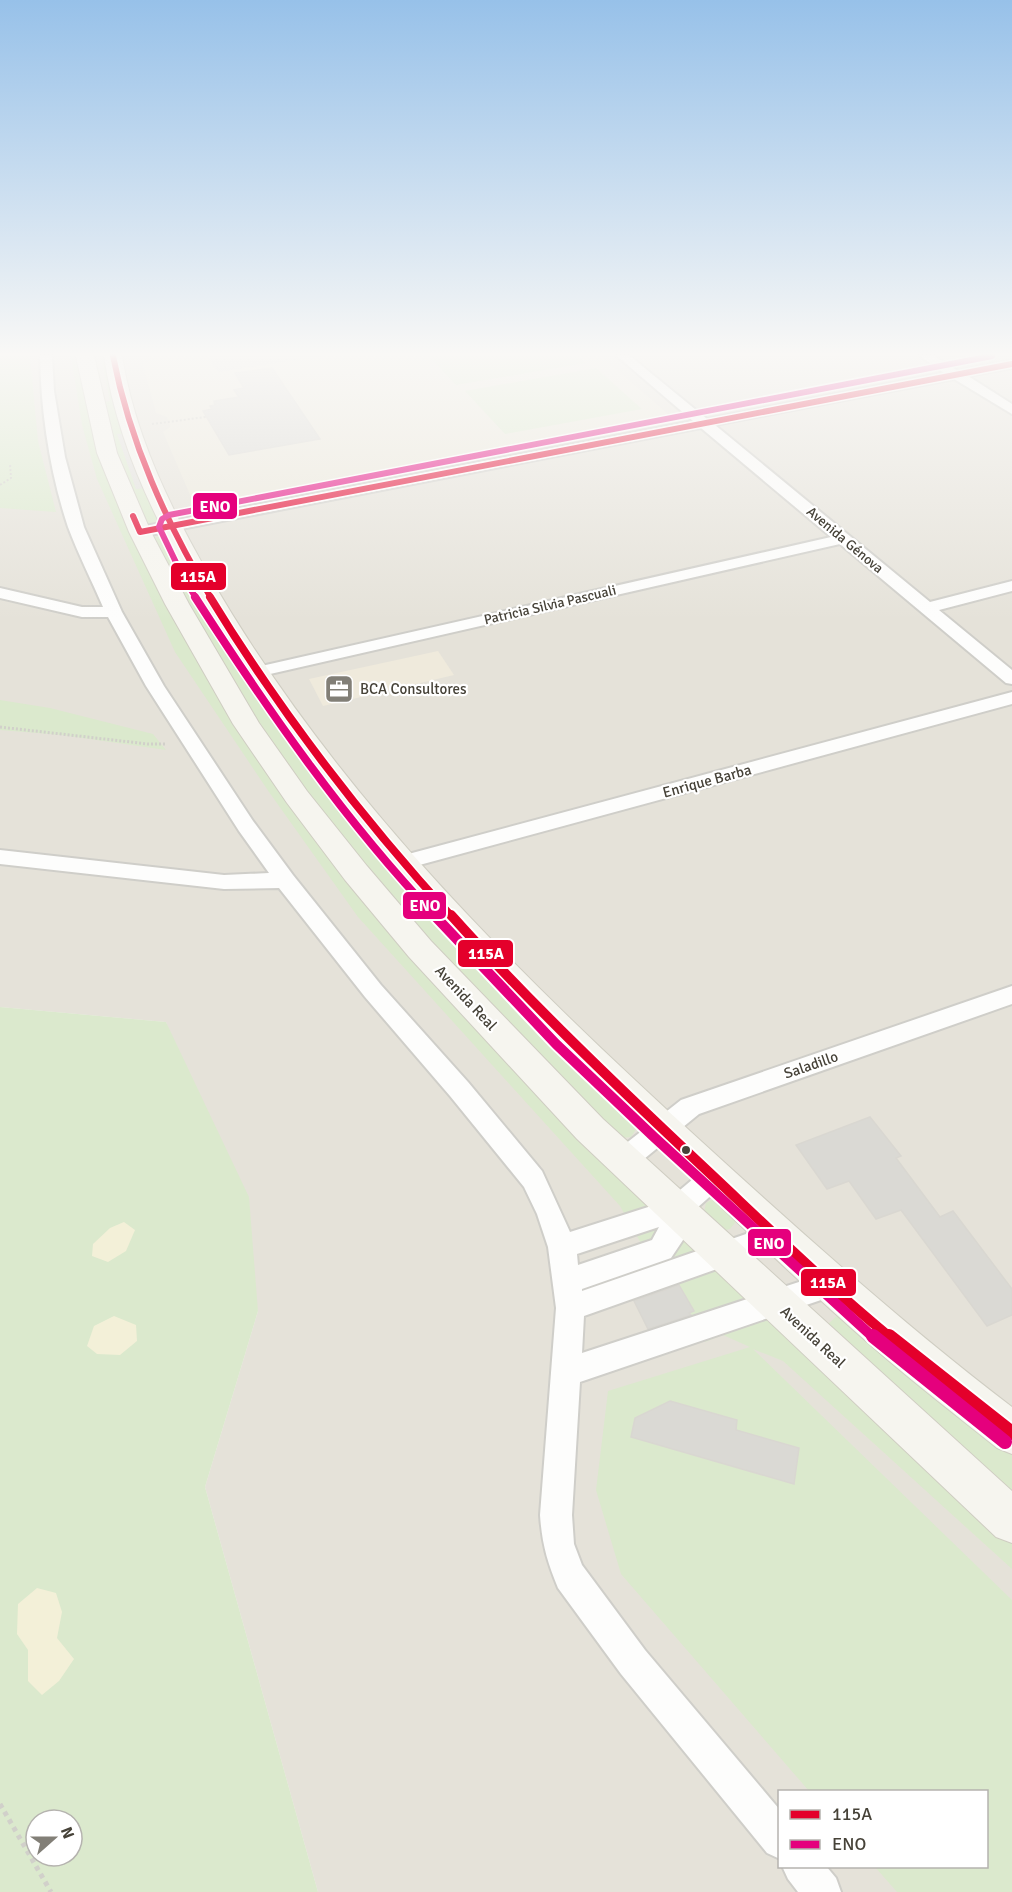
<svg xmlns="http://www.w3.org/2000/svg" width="1012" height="1892" font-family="Signika,sans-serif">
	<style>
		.residential { fill: #e5e2d9; fill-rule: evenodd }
		.commercial { fill: #efeadc }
		.education { fill: #ebe8db }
		.green { fill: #dbe9cd; fill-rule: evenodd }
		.sand { fill: #f3f0d8 }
		.parking { fill: #e0dfdb }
		.building { fill: #dad9d4; stroke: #d9d7d1; stroke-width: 1.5 }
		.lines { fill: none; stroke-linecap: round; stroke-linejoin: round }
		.street-casing { stroke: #cfcec9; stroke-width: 4 }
		.secondary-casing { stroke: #cfcdc2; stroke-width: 2 }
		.path-far2 { stroke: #d1d0ca; stroke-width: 2; stroke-dasharray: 2 2; stroke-linecap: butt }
		.path-far1 { stroke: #d1d0ca; stroke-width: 3; stroke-dasharray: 2 2; stroke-linecap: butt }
		.path { stroke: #d1d0ca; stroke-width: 5; stroke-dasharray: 4.5 4.5; stroke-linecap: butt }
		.street { fill: #fdfdfc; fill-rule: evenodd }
		.secondary { fill: #f6f5ef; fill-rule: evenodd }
		.bus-1-far3-casing { stroke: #fff; stroke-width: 9 }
		.bus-1-far2-casing { stroke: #fff; stroke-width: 11 }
		.bus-1-far1-casing { stroke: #fff; stroke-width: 14 }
		.bus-1-casing { stroke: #fff; stroke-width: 18 }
		.bus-2-far3-casing { stroke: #fff; stroke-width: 9 }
		.bus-2-far2-casing { stroke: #fff; stroke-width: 11 }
		.bus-2-far1-casing { stroke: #fff; stroke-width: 14 }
		.bus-2-casing { stroke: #fff; stroke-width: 18 }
		.bus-1-far3 { stroke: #e4002b; stroke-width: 6 }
		.bus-1-far2 { stroke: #e4002b; stroke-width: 8 }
		.bus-1-far1 { stroke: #e4002b; stroke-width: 10 }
		.bus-1 { stroke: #e4002b; stroke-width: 14 }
		.bus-2-far3 { stroke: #e5007d; stroke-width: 6 }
		.bus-2-far2 { stroke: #e5007d; stroke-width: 8 }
		.bus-2-far1 { stroke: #e5007d; stroke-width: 10 }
		.bus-2 { stroke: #e5007d; stroke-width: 14 }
		.bus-dot { fill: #464238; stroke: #fff; stroke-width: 2 }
		.labels { text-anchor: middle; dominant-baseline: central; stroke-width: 4.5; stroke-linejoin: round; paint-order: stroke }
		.far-street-label { font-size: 14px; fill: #464238; stroke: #fff }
		.poi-label { font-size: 15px; fill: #464238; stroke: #fff; text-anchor: start }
		.street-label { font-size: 15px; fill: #464238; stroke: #fff }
		.line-badge { stroke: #fff; stroke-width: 2 }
		.badge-label { font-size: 16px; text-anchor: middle; font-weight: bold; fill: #fff }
	</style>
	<rect width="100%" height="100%" fill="#f1f0eb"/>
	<!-- residential -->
	<path class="residential" d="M0,356H1012V1892H318L205,1487L258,1311L166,1022L0,1007ZM780,1792H986V1866H780Z"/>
	<!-- commercial -->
	<path class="commercial" d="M438,651L454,675L323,706L309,679Z"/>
	<!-- education -->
	<path class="education" d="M150,356H601L668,414L665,419L204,504L191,497L163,432L170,427L169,422L167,417L156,413L143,364L151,360Z"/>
	<!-- green -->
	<path class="green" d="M0,356H30L38,441L56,512L0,508Z
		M71,356H85L107,453L214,670L420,949L1012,1521V1569L783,1361L753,1349L1012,1600V1892H897L875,1867L986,1866V1792L809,1791L621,1574L596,1490L608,1391L750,1347L723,1335L705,1342L689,1313L694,1311L675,1277L669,1279L658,1258L651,1261L620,1206L358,917L269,792L175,652L97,479L82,425Z
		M101,356H108L120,411L159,521L158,523H144L110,435L101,403L110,401Z
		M429,356H578L586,363L456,385Z
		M596,368L642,409L505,434L465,391Z
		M163,536L168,537L252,680L640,1123L631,1137L622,1138L606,1131L357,866L232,692L153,537Z
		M0,700L50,708L153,734L166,750L62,735L0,730Z
		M0,1007L166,1022L249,1197L258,1311L205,1487L318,1892H0ZM36,1820H72V1856H36Z
		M718,1196L739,1218L730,1229L718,1232L703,1217L706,1203Z
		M839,1314L1012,1448V1503L827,1325Z"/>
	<!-- sand -->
	<path class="sand" d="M124,1222L135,1230L126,1251L108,1262L92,1256L93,1244L110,1228Z
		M114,1316L136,1325L137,1341L120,1355L97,1354L87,1346L94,1326Z
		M37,1588L56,1593L62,1612L57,1638L74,1659L59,1681L42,1695L28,1681V1650L17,1634L18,1604Z"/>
	<!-- parking -->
	<path class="parking" d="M209,356H322L219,372L213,366Z
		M117,434H126L146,488L136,489Z"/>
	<!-- building -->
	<path class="building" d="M272,368L320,439L229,455L203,411L212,409L210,406L215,405L214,401L239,397L234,390L244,388L235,373Z
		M870,1117L901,1156L896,1158L940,1217L953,1211L1012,1289V1315L987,1326L901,1210L876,1219L849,1181L827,1189L796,1145Z
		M679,1285L694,1311L689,1313L691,1315L648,1329L634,1301Z
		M670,1401L737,1420L736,1430L799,1448L794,1484L631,1437L635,1418Z"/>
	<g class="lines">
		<!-- street casing -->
		<g class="street-casing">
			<path id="street" d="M40,356H52L54,391L65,457L84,527L122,612L164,686L253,821L293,875L381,985L468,1082L542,1171L570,1232L667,1201L706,1168L715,1165L724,1168L728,1176L724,1184L688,1216L685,1237L671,1258L582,1289V1291L746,1234C758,1224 764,1214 782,1221L786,1229L782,1237L765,1252L584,1316L582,1353L802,1281L816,1270L826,1266L836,1270L840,1279L836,1288L821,1300L580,1382L572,1515L574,1544L582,1565L645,1650L780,1810V1859L767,1853L621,1674L558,1588C547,1561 542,1544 540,1515L556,1308L548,1247L537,1214L524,1187L450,1096L365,997L279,888L224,889L0,864V850L224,875L269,873L239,831L146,686L108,617H82L0,598V588L82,607H103C92,581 78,554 68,527C50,473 41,413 40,356ZM659,1227L652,1240L578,1265L577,1254Z
				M617,356H630L707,419L944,373L920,356H934L958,371L1012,360V368L968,376L1012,404V414L954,379L715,425L930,602L1012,581V591L939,610L1012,670V684L1006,683L840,544L257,677L251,676L248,672L251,668L257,667L831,537L701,428L140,537L132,532L140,527L693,421Z
				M1012,692V704L401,870L394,868L390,863L394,858L401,856Z
				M1012,986V1004L699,1114L633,1168L624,1171L615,1168L611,1160L615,1152L681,1100Z
				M782,1866H826L836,1878L841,1892H798L788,1879Z"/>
		</g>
		<!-- secondary casing -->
		<g class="secondary-casing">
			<path id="secondary" d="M76,356H94L117,453L151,532L189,604L259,723L307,791L367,866L431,941L603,1119L1012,1491V1543L996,1537L577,1139L409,957L345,880L287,803L233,724L165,604L129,532L97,453Z
				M104,356H122C135,436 170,507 210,577C336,796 517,973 702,1142C803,1234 903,1324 1012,1407V1454L997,1448C956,1415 914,1383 874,1348C796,1280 722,1208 648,1136C475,970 307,795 191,583C151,511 116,438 104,356Z"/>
		</g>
		<!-- path-far2 -->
		<path class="path-far2" d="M152,424L206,417
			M0,485L11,478L10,464"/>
		<!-- path-far1 -->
		<path class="path-far1" d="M0,727L148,744H166"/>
		<!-- path -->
		<path class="path" d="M0,1804L51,1892"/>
		<!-- street -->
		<use href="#street" class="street"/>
		<!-- secondary -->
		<use href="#secondary" class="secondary"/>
		<!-- bus-1-far3 casing -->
		<g class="bus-1-far3-casing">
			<path id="bus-1-far3" d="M113,356C130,443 166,522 211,598
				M133,516L140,532L1012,364"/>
		</g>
		<!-- bus-1-far2 casing -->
		<g class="bus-1-far2-casing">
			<path id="bus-1-far2" d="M210,597C280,712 361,817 452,917"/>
		</g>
		<!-- bus-1-far1 casing -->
		<g class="bus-1-far1-casing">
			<path id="bus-1-far1" d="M451,915C529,1002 614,1083 699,1163C762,1222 824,1283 891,1338"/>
		</g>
		<!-- bus-1 casing -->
		<g class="bus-1-casing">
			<path id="bus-1" d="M889,1336L1012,1433"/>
		</g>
		<!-- bus-2-far3 casing -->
		<g class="bus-2-far3-casing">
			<path id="bus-2-far3" d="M196,598L184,579L159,527L162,519L169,515L992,356"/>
		</g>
		<!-- bus-2-far2 casing -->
		<g class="bus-2-far2-casing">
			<path id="bus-2-far2" d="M195,597C267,709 344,820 436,917"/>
		</g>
		<!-- bus-2-far1 casing -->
		<g class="bus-2-far1-casing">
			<path id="bus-2-far1" d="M434,915L556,1044L654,1137L874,1338"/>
		</g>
		<!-- bus-2 casing -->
		<g class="bus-2-casing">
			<path id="bus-2" d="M873,1336L1005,1442"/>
		</g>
		<!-- bus-1-far3 -->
		<use href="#bus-1-far3" class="bus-1-far3"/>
		<!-- bus-1-far2 -->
		<use href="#bus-1-far2" class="bus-1-far2"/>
		<!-- bus-1-far1 -->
		<use href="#bus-1-far1" class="bus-1-far1"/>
		<!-- bus-1 -->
		<use href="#bus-1" class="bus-1"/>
		<!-- bus-2-far3 -->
		<use href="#bus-2-far3" class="bus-2-far3"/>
		<!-- bus-2-far2 -->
		<use href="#bus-2-far2" class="bus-2-far2"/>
		<!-- bus-2-far1 -->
		<use href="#bus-2-far1" class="bus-2-far1"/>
		<!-- bus-2 -->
		<use href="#bus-2" class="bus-2"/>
	</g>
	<!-- sky -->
	<linearGradient id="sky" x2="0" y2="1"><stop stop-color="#97c1e9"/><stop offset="0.57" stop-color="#f9f8f6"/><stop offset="1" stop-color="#f9f8f6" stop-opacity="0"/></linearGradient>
	<rect width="1012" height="621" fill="url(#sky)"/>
	<!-- icons -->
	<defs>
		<g id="office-square" transform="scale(1.5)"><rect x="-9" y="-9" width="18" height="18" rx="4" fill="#827f77" stroke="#fff"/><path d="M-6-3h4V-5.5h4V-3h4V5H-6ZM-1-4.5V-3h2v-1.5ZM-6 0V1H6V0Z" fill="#fff"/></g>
	</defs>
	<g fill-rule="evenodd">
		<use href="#office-square" x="339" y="689"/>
	</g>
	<!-- markers -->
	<circle class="bus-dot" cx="686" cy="1150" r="5"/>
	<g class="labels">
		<!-- far-street labels -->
		<g class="far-street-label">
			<text transform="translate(845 540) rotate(40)">Avenida Génova</text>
			<text transform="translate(550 605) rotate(-13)">Patricia Silvia Pascuali</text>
		</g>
		<!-- poi labels -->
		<g class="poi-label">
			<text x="360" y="689">BCA Consultores</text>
		</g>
		<!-- street labels -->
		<g class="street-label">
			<text transform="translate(707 781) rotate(-15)">Enrique Barba</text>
			<text transform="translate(466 998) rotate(47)">Avenida Real</text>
			<text transform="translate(811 1065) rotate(-19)">Saladillo</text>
			<text transform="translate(813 1337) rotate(43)">Avenida Real</text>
		</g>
	</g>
	<g class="line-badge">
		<rect x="192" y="492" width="46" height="28" rx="6" fill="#e5007d"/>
		<rect x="170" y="562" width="57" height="29" rx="6" fill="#e4002b"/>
		<rect x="402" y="891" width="45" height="29" rx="6" fill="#e5007d"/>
		<rect x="457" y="939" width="57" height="29" rx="6" fill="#e4002b"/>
		<rect x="747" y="1228" width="45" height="29" rx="6" fill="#e5007d"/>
		<rect x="800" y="1268" width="57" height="29" rx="6" fill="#e4002b"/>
	</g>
	<g class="badge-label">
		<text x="215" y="512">ENO</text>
		<text x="198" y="582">115A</text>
		<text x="425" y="911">ENO</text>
		<text x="486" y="959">115A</text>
		<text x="769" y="1249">ENO</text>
		<text x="828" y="1288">115A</text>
	</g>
	<!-- legend -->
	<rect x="778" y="1790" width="210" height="78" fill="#ffffff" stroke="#b5b3af" stroke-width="1.5"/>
	<rect x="790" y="1810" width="30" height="9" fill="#e4002b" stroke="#b5b3af" stroke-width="1.5"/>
	<text x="832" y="1820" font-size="18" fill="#464238">115A</text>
	<rect x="790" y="1840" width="30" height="9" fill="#e5007d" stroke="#b5b3af" stroke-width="1.5"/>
	<text x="832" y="1850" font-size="18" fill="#464238">ENO</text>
	<!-- north arrow -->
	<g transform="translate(54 1838) rotate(69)"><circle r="28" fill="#ffffff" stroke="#b5b3af" stroke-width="1.5"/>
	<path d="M0-4.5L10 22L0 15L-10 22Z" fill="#827f77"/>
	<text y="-9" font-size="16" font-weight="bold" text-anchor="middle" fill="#464238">N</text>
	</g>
</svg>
